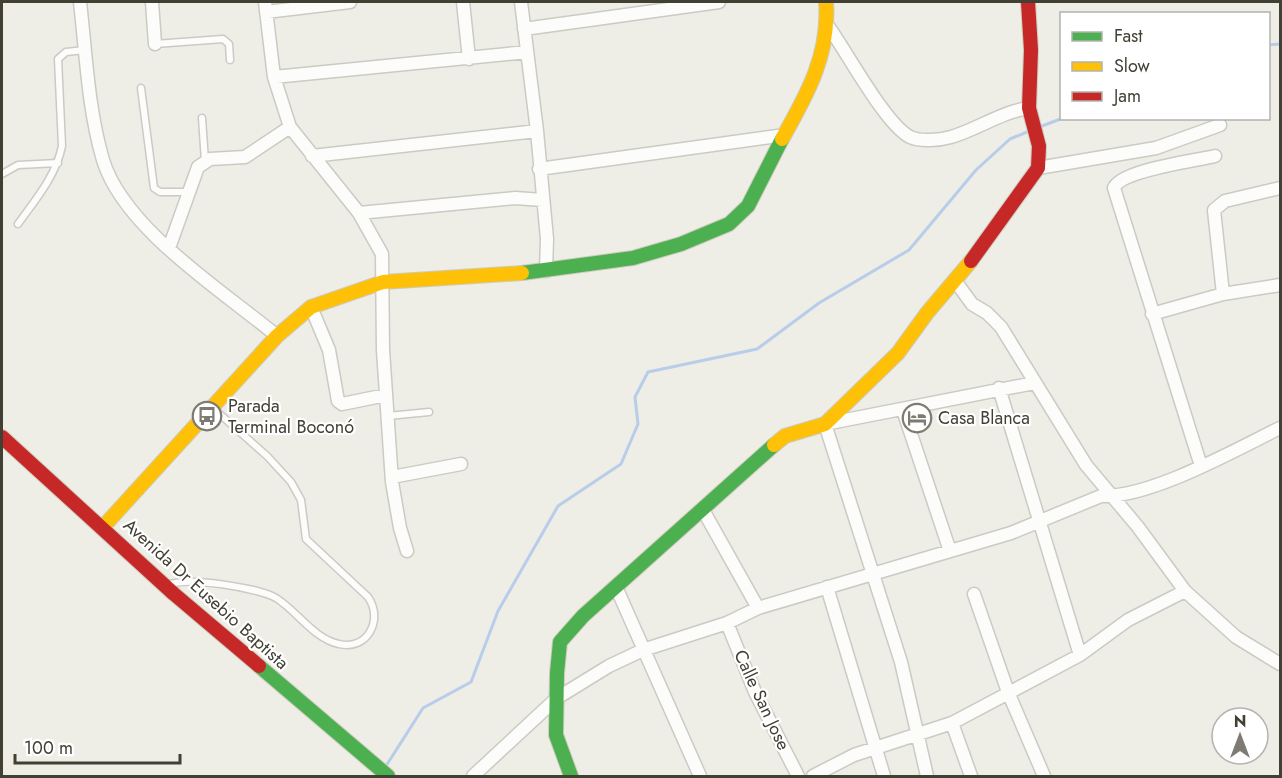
<svg xmlns="http://www.w3.org/2000/svg" width="1282" height="778" font-family="Jost,sans-serif">
	<style>
		.lines { fill: none; stroke-linecap: round; stroke-linejoin: round }
		.stream { stroke: #b7cdea; stroke-width: 3 }
		.lane-casing { stroke: #cbcac4; stroke-width: 9 }
		.street-casing { stroke: #cbcac4; stroke-width: 15 }
		.fast-casing { stroke: #cccbbd; stroke-width: 16 }
		.slow-casing { stroke: #cccbbd; stroke-width: 16 }
		.jam-casing { stroke: #cccbbd; stroke-width: 16 }
		.lane { stroke: #fcfcfb; stroke-width: 6 }
		.street { stroke: #fcfcfb; stroke-width: 12 }
		.fast { stroke: #4caf50; stroke-width: 14 }
		.slow { stroke: #ffc107; stroke-width: 14 }
		.jam { stroke: #c62828; stroke-width: 14 }
		.labels { text-anchor: middle; dominant-baseline: central; stroke-width: 4.5; stroke-linejoin: round; paint-order: stroke }
		.poi-label { font-size: 18px; fill: #423f33; stroke: #fff; text-anchor: start }
		.street-label { font-size: 18px; fill: #423f33; stroke: #fff }
	</style>
	<rect width="100%" height="100%" fill="#eeede6"/>
	<g class="lines">
		<!-- stream -->
		<path class="stream" d="M1268,45L1280,44
			M1042,126L1063,118
			M386,766L423,708L471,682L498,611L558,506L621,464L638,424L635,397L648,372L757,349L819,303L909,250L976,170L1010,139L1027,132"/>
		<!-- lane casing -->
		<g class="lane-casing">
			<path id="lane" d="M155,44L223,39L229,44L230,60
				M141,88L154,188L160,192H188
				M202,118L205,161
				M2,174L18,165L58,163
				M18,224C35,200 56,176 62,146L58,59L66,52L85,50
				M388,416L429,412
				M168,585C187,576 258,588 276,598C297,611 314,639 339,644C367,651 384,620 368,597L306,539L301,500L291,482L267,456L214,409"/>
		</g>
		<!-- street casing -->
		<g class="street-casing">
			<path id="street" d="M80,2C86,54 88,109 103,160C124,229 223,291 277,336
				M152,2L155,44
				M265,2L274,77L290,127L359,213L382,254L383,350L392,482L400,528L407,551
				M463,2L469,59
				M521,2L537,131L547,239L546,271
				M266,12L350,2
				M828,26C847,52 885,124 910,137C921,142 940,140 951,137C978,129 1001,112 1029,108
				M524,29L719,2
				M274,77L527,52
				M312,156L537,131
				M1038,168L1156,148L1220,125
				M539,169L785,135
				M359,213L515,198L543,200
				M169,248L198,167L210,159L245,157L290,127
				M956,282L972,304L987,313L1001,327L1086,465L1138,527L1185,591L1236,637L1280,664
				M1223,294L1214,210L1225,201L1280,188
				M311,307L329,350L338,401L342,404L386,395
				M1152,314L1223,294L1280,285
				M999,388L1080,655
				M903,410L950,551
				M1201,466L1114,188C1121,170 1195,161 1215,156
				M392,477L461,464
				M703,510L758,608
				M616,587L700,776
				M827,587L884,776
				M974,594L1008,692L1044,776
				M727,623L755,692L798,776
				M952,723L971,776
				M473,776L557,698L609,666L643,650L727,623L758,608L1011,533L1101,496C1150,498 1235,450 1280,428
				M813,776L854,755L952,723L1080,655L1128,620L1185,591
				M927,776L901,662L825,424L1034,383"/>
		</g>
		<!-- fast casing -->
		<g class="fast-casing">
			<path id="fast" d="M522,273L633,258L681,244L729,224L748,206L782,139
				M259,666L388,776
				M571,776L556,735L557,673L560,642L583,616L774,445"/>
		</g>
		<!-- slow casing -->
		<g class="slow-casing">
			<path id="slow" d="M782,139C807,95 830,54 826,2
				M774,445L785,436L825,424L898,353L927,313L971,261
				M103,527L277,336L311,307L383,282L522,273"/>
		</g>
		<!-- jam casing -->
		<g class="jam-casing">
			<path id="jam" d="M971,261L1038,168L1039,146L1029,108L1031,50L1028,2
				M2,437L174,594L259,666"/>
		</g>
		<!-- lane -->
		<use href="#lane" class="lane"/>
		<!-- street -->
		<use href="#street" class="street"/>
		<!-- fast -->
		<use href="#fast" class="fast"/>
		<!-- slow -->
		<use href="#slow" class="slow"/>
		<!-- jam -->
		<use href="#jam" class="jam"/>
	</g>
	<!-- icons -->
	<defs>
		<g id="bus-ring" transform="scale(1.5)"><circle r="9.5" fill="#fff" stroke="#7e7c72" stroke-width="1.5"/><path d="M-5-6H5V4H4V6H2V4H-2V6H-4V4H-5ZM-3.5-4V0h7V-4ZM-3.5 1.2v1.5H-2V1.2ZM2 1.2v1.5H3.5V1.2Z" fill="#7e7c72"/></g>
		<g id="hotel-ring" transform="scale(1.5)"><circle r="9.5" fill="#fff" stroke="#7e7c72" stroke-width="1.5"/><path d="M-6-4.5h1.5V1H6V5H4.5V3h-9V5H-6ZM-4 0a1.8 1.8 0 1 1 3.6 0ZM.5 0V-2.5h3Q6-2.5 6 0Z" fill="#7e7c72"/></g>
	</defs>
	<g fill-rule="evenodd">
		<use href="#bus-ring" x="207" y="416"/>
		<use href="#hotel-ring" x="917" y="418"/>
	</g>
	<g class="labels">
		<!-- poi labels -->
		<g class="poi-label">
			<text x="228" y="406">Parada<tspan x="228" dy="21">Terminal Boconó</tspan></text>
			<text x="938" y="418">Casa Blanca</text>
		</g>
		<!-- street labels -->
		<g class="street-label">
			<text transform="translate(206 594) rotate(42)">Avenida Dr Eusebio Baptista</text>
			<text transform="translate(762 700) rotate(65)">Calle San Jose</text>
		</g>
	</g>
	<!-- border -->
	<rect width="1282" height="778" fill="none" stroke="#423f33" stroke-width="6"/>
	<!-- legend -->
	<rect x="1060" y="12" width="210" height="108" fill="#ffffff" stroke="#b3b2ad" stroke-width="1.5"/>
	<rect x="1072" y="32" width="30" height="9" fill="#4caf50" stroke="#b3b2ad" stroke-width="1.5"/>
	<text x="1114" y="42" font-size="18" fill="#423f33">Fast</text>
	<rect x="1072" y="62" width="30" height="9" fill="#ffc107" stroke="#b3b2ad" stroke-width="1.5"/>
	<text x="1114" y="72" font-size="18" fill="#423f33">Slow</text>
	<rect x="1072" y="92" width="30" height="9" fill="#c62828" stroke="#b3b2ad" stroke-width="1.5"/>
	<text x="1114" y="102" font-size="18" fill="#423f33">Jam</text>
	<!-- north arrow -->
	<g transform="translate(1240 736)"><circle r="28" fill="#ffffff" stroke="#b3b2ad" stroke-width="1.5"/>
	<path d="M0-4.5L10 22L0 15L-10 22Z" fill="#7e7c72"/>
	<text y="-9" font-size="16" font-weight="bold" text-anchor="middle" fill="#423f33">N</text>
	</g>
	<!-- scale -->
	<path d="M15 754v9h165v-9" fill="none" stroke="#423f33" stroke-width="3"/>
	<text x="24" y="754" font-size="18" fill="#423f33" stroke="#ffffff" stroke-width="4.5" paint-order="stroke">100 m</text>
</svg>
